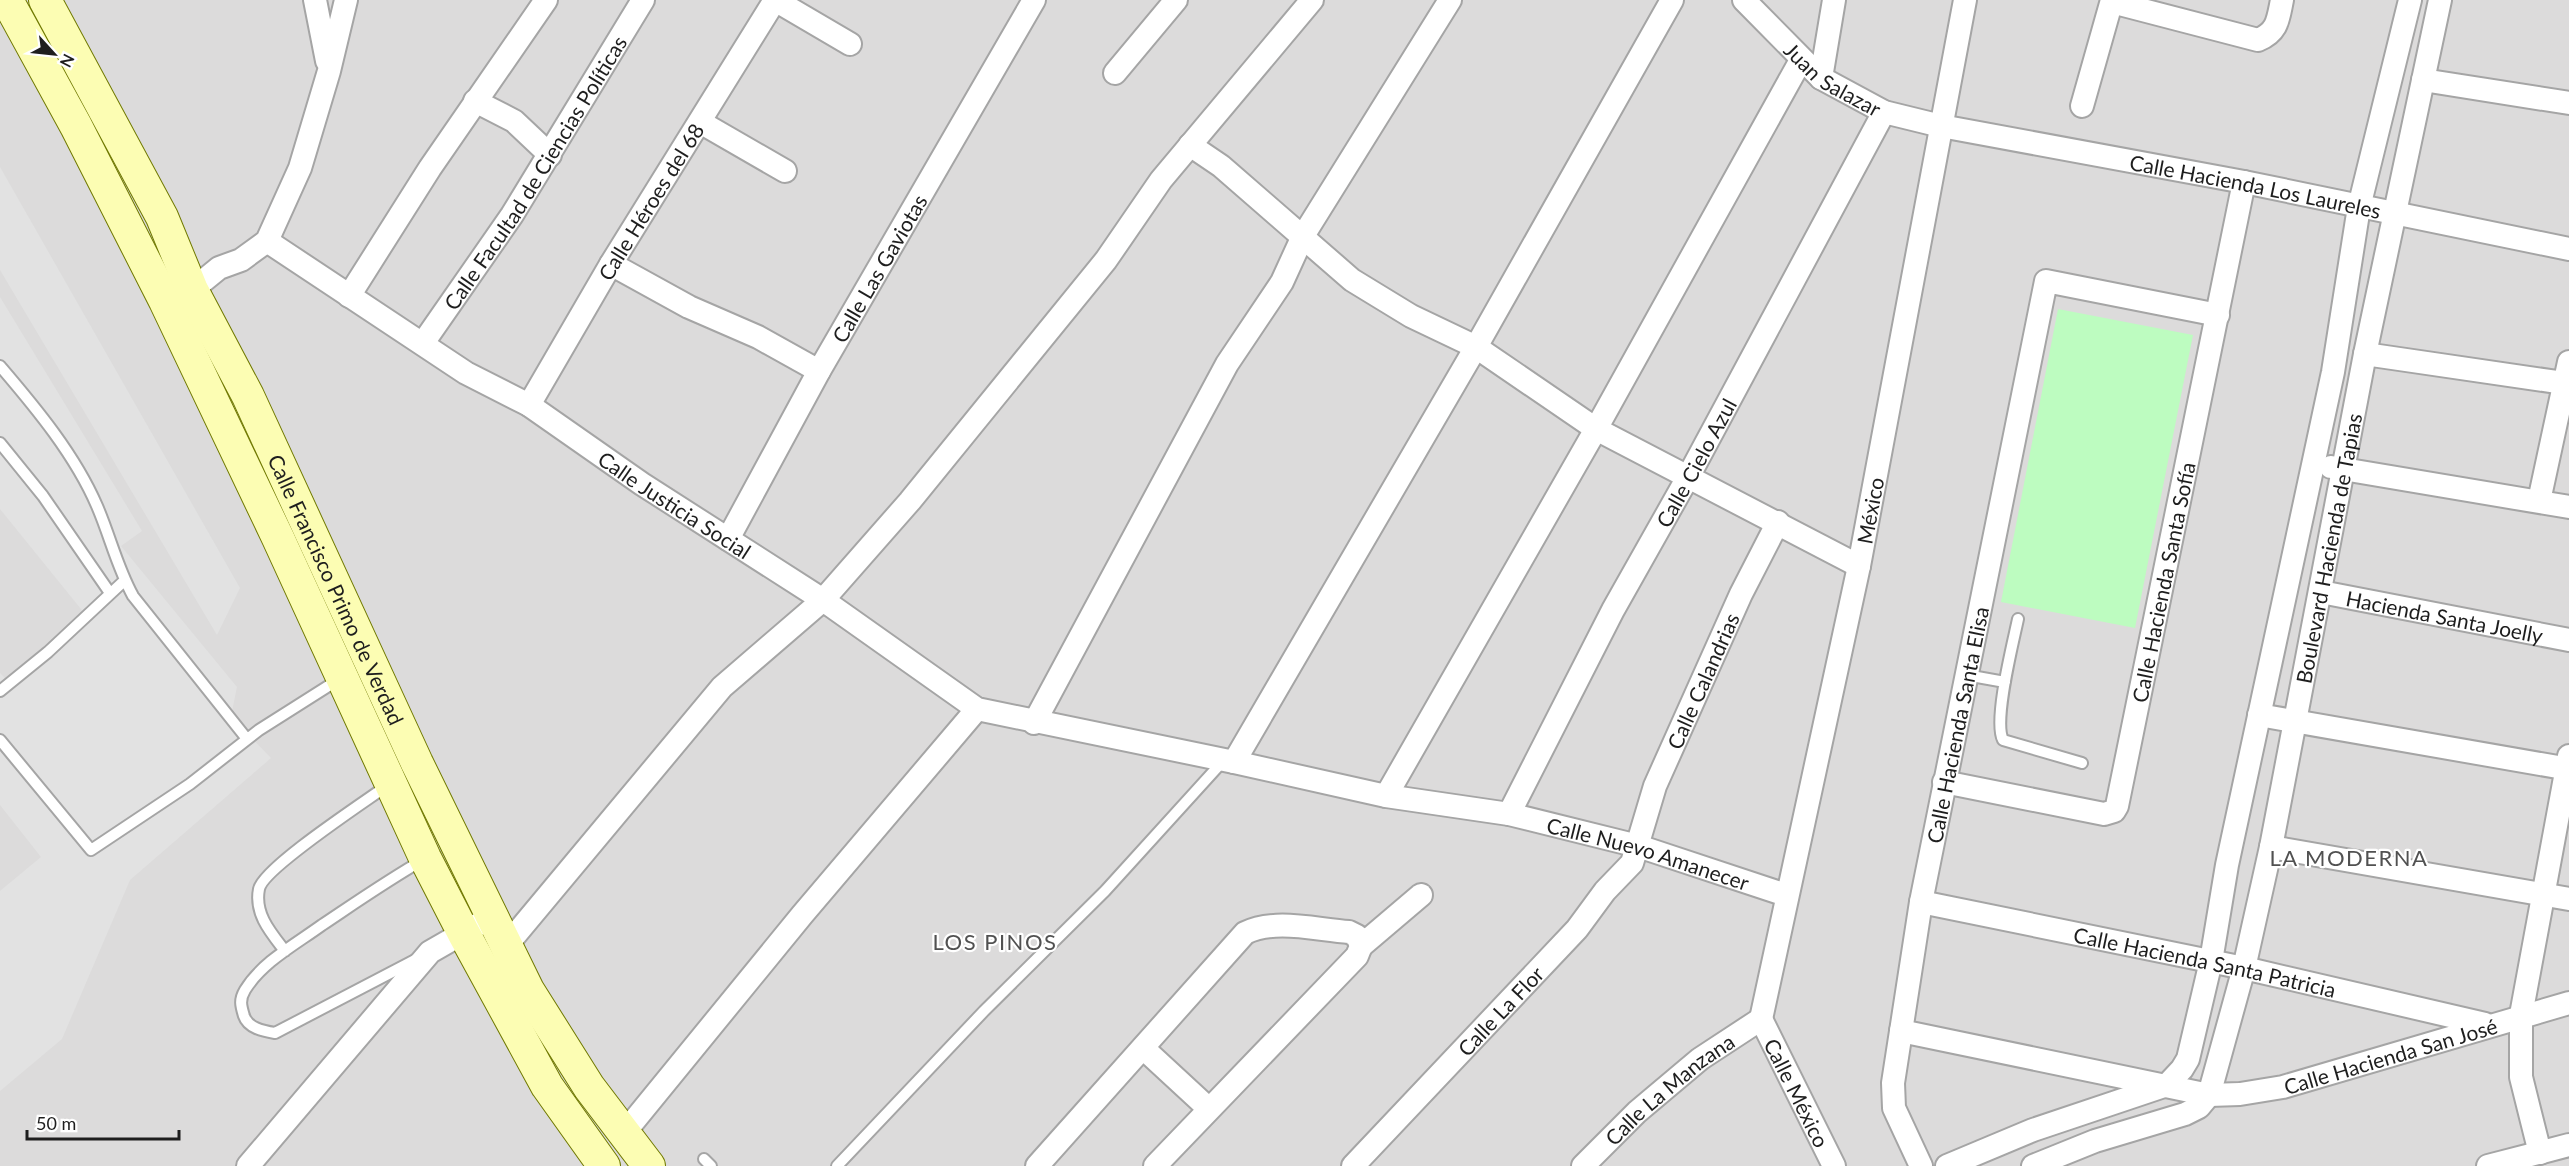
<svg xmlns="http://www.w3.org/2000/svg" width="2569" height="1166" font-family="Lato,sans-serif">
	<style>
		.residential { fill: #dcdbdb }
		.park { fill: #bdfcc0 }
		.parking { fill: #e2e2e2 }
		.lines { fill: none; stroke-linecap: round; stroke-linejoin: round }
		.lane-casing { stroke: #a5a5a5; stroke-width: 14 }
		.street-casing { stroke: #a5a5a5; stroke-width: 26 }
		.secondary-casing { stroke: #707900; stroke-width: 34 }
		.lane { stroke: #fff; stroke-width: 10 }
		.street { stroke: #fff; stroke-width: 22 }
		.secondary { stroke: #fcfdb3; stroke-width: 32 }
		.labels { text-anchor: middle; dominant-baseline: central; stroke-width: 4.5; stroke-linejoin: round; paint-order: stroke }
		.street-label { font-size: 21px; fill: #1e1e1e; stroke: #fff }
		.neighbourhood-label { font-size: 22px; letter-spacing: 1.5px; fill: #515151; stroke: #fff }
	</style>
	<rect width="100%" height="100%" fill="#efebe3"/>
	<!-- residential -->
	<path class="residential" d="M0,0H2569V1166H0Z"/>
	<!-- park -->
	<path class="park" d="M2058,309L2193,335L2135,628L2001,602Z"/>
	<!-- parking -->
	<path class="parking" d="M0,167L240,588L217,635L0,270Z
		M0,297L142,531L121,546L237,687L231,717L271,758L130,880L62,1039L0,1091V891L41,857L0,805V673L7,680L85,614L0,509Z"/>
	<g class="lines">
		<!-- lane casing -->
		<g class="lane-casing">
			<path id="lane" d="M0,366C36,408 75,455 97,506C110,536 117,567 133,596L247,739
				M0,443L43,496L110,593
				M2018,619C2013,643 1993,721 2003,740L2082,763
				M1966,675L2005,682
				M0,691L48,652L124,581
				M0,740L91,850L190,784L259,730L341,678
				M285,951C271,933 254,914 259,889C263,868 366,801 388,785
				M417,959L275,1033C263,1031 248,1028 244,1016C241,1006 239,1000 245,990C262,962 296,944 322,925C355,903 388,880 423,860
				M704,1159L711,1166
				M837,1166L984,1011L1105,891L1224,760"/>
		</g>
		<!-- street casing -->
		<g class="street-casing">
			<g id="street">
				<path d="M315,0L327,61"/>
				<path d="M775,0L850,44"/>
				<path id="s1" d="M1744,0L1821,78L1884,112L1941,126L2244,182L2569,249"/>
				<path d="M2112,2L2258,40C2278,32 2278,19 2282,0"/>
				<path d="M1115,73L1176,0"/>
				<path d="M1821,78L1834,0"/>
				<path d="M2423,80L2569,103"/>
				<path d="M475,101L514,121L550,155"/>
				<path d="M2082,106L2112,0"/>
				<path d="M700,122L785,171"/>
				<path d="M1190,145L1221,166L1352,280L1411,316L1476,347L1596,429L1859,566"/>
				<path id="s2" d="M267,241L466,373L529,405L642,484L823,600L977,709L1234,762L1386,796L1509,814L1638,846L1786,895"/>
				<path d="M611,264L689,307L758,337L819,371"/>
				<path d="M179,295L192,290L219,268L241,260L267,241L300,168L329,71L346,0"/>
				<path d="M349,296L430,168L546,0"/>
				<path id="s3" d="M423,343L512,215L643,0"/>
				<path d="M2365,354L2564,383"/>
				<path id="s4" d="M529,405L611,264L775,0"/>
				<path d="M2331,467L2569,507"/>
				<path d="M2539,501L2569,362"/>
				<path id="s5" d="M728,539L819,371L1034,0"/>
				<path id="s6" d="M2321,592L2569,640"/>
				<path d="M2259,715L2569,769"/>
				<path d="M1034,723L1227,364L1282,282L1303,236L1450,0"/>
				<path d="M1234,762L1476,347L1672,0"/>
				<path id="s7" d="M1944,782L2104,814L2114,811L2117,806L2244,182"/>
				<path d="M1386,796L1596,429L1801,60"/>
				<path id="s8" d="M1509,814L1613,610L1688,477L1884,112"/>
				<path d="M2271,847L2569,899"/>
				<path id="s9" d="M1921,902L2244,968L2485,1024"/>
				<path d="M506,946L722,687L823,600L910,501L1106,260L1161,180L1312,0"/>
				<path d="M1361,946L1421,895"/>
				<path id="s10" d="M1761,1019L1859,566L1965,0"/>
				<path id="s11" d="M1761,1019L1834,1166"/>
				<path id="s12" d="M1901,1031L2209,1095L2240,1094L2283,1087L2569,1003"/>
				<path d="M1143,1048L1208,1108"/>
				<path d="M624,1133L802,915L977,709"/>
				<path d="M2540,1153L2521,1077V1015L2569,756"/>
				<path d="M248,1166L430,952L491,917"/>
				<path d="M1037,1166L1245,933C1275,918 1317,930 1349,932L1357,936L1361,946L1357,956L1155,1166"/>
				<path id="s13" d="M1353,1166L1577,929L1605,891L1632,863L1655,786L1741,594L1778,522"/>
				<path id="s14" d="M1583,1166L1637,1112L1700,1059L1761,1019"/>
				<path id="s15" d="M1921,1166L1894,1108L1893,1083L1921,902L2046,281L2218,315"/>
				<path d="M1947,1166L2033,1130L2167,1085L2182,1069L2188,1059L2211,961L2227,865L2333,372L2359,207L2410,0"/>
				<path id="s16" d="M2033,1166L2095,1141L2185,1114L2199,1107L2209,1095L2244,968L2271,847L2365,354L2440,0"/>
				<path d="M2488,1166L2569,1145"/>
			</g>
		</g>
		<!-- secondary casing -->
		<g class="secondary-casing">
			<g id="secondary">
				<path d="M7,0L76,126L165,301L278,538L425,858L463,932L547,1086L604,1166"/>
				<path id="s17" d="M45,0L162,217L192,290L248,396L417,763L528,990L589,1087L649,1166"/>
			</g>
		</g>
		<!-- lane -->
		<use href="#lane" class="lane"/>
		<!-- street -->
		<use href="#street" class="street"/>
		<!-- secondary -->
		<use href="#secondary" class="secondary"/>
	</g>
	<g class="labels">
		<!-- street labels -->
		<g class="street-label">
			<text stroke="none"><textPath href="#s1" startOffset="120">Juan Salazar</textPath></text>
			<text stroke="none"><textPath href="#s3" startOffset="204">Calle Facultad de Ciencias Políticas</textPath></text>
			<text stroke="none"><textPath href="#s1" startOffset="560">Calle Hacienda Los Laureles</textPath></text>
			<text stroke="none"><textPath href="#s4" startOffset="237">Calle Héroes del 68</textPath></text>
			<text stroke="none"><textPath href="#s5" startOffset="310">Calle Las Gaviotas</textPath></text>
			<text stroke="none"><textPath href="#s8" startOffset="398">Calle Cielo Azul</textPath></text>
			<text stroke="none"><textPath href="#s2" startOffset="486">Calle Justicia Social</textPath></text>
			<text stroke="none"><textPath href="#s10" startOffset="520">México</textPath></text>
			<text stroke="none"><textPath href="#s16" startOffset="752">Boulevard Hacienda de Tapias</textPath></text>
			<text stroke="none"><textPath href="#s7" startOffset="408">Calle Hacienda Santa Sofía</textPath></text>
			<text stroke="none"><textPath href="#s17" startOffset="658">Calle Francisco Primo de Verdad</textPath></text>
			<text stroke="none"><textPath href="#s6" startOffset="126">Hacienda Santa Joelly</textPath></text>
			<text stroke="none"><textPath href="#s13" startOffset="608">Calle Calandrias</textPath></text>
			<text stroke="none"><textPath href="#s15" startOffset="453">Calle Hacienda Santa Elisa</textPath></text>
			<text stroke="none"><textPath href="#s2" startOffset="1538">Calle Nuevo Amanecer</textPath></text>
			<text stroke="none"><textPath href="#s9" startOffset="290">Calle Hacienda Santa Patricia</textPath></text>
			<text stroke="none"><textPath href="#s13" startOffset="214">Calle La Flor</textPath></text>
			<text stroke="none"><textPath href="#s12" startOffset="501">Calle Hacienda San José</textPath></text>
			<text stroke="none"><textPath href="#s14" startOffset="116">Calle La Manzana</textPath></text>
			<text stroke="none"><textPath href="#s11" startOffset="82">Calle México</textPath></text>
		</g>
		<!-- neighbourhood labels -->
		<g class="neighbourhood-label">
			<text x="2349" y="857">LA MODERNA</text>
			<text x="995" y="941">LOS PINOS</text>
		</g>
	</g>
	<!-- north arrow -->
	<g transform="translate(54 54) rotate(117)" stroke="#ffffff" stroke-width="4.5" paint-order="stroke">
	<path d="M0-4.5L10 22L0 15L-10 22Z" fill="#1e1e1e"/>
	<text y="-9" font-size="16" font-weight="bold" text-anchor="middle" fill="#1e1e1e">N</text>
	</g>
	<!-- scale -->
	<path d="M27 1130v9h152v-9" fill="none" stroke="#1e1e1e" stroke-width="3"/>
	<text x="36" y="1130" font-size="18" fill="#1e1e1e" stroke="#ffffff" stroke-width="4.5" paint-order="stroke">50 m</text>
</svg>
